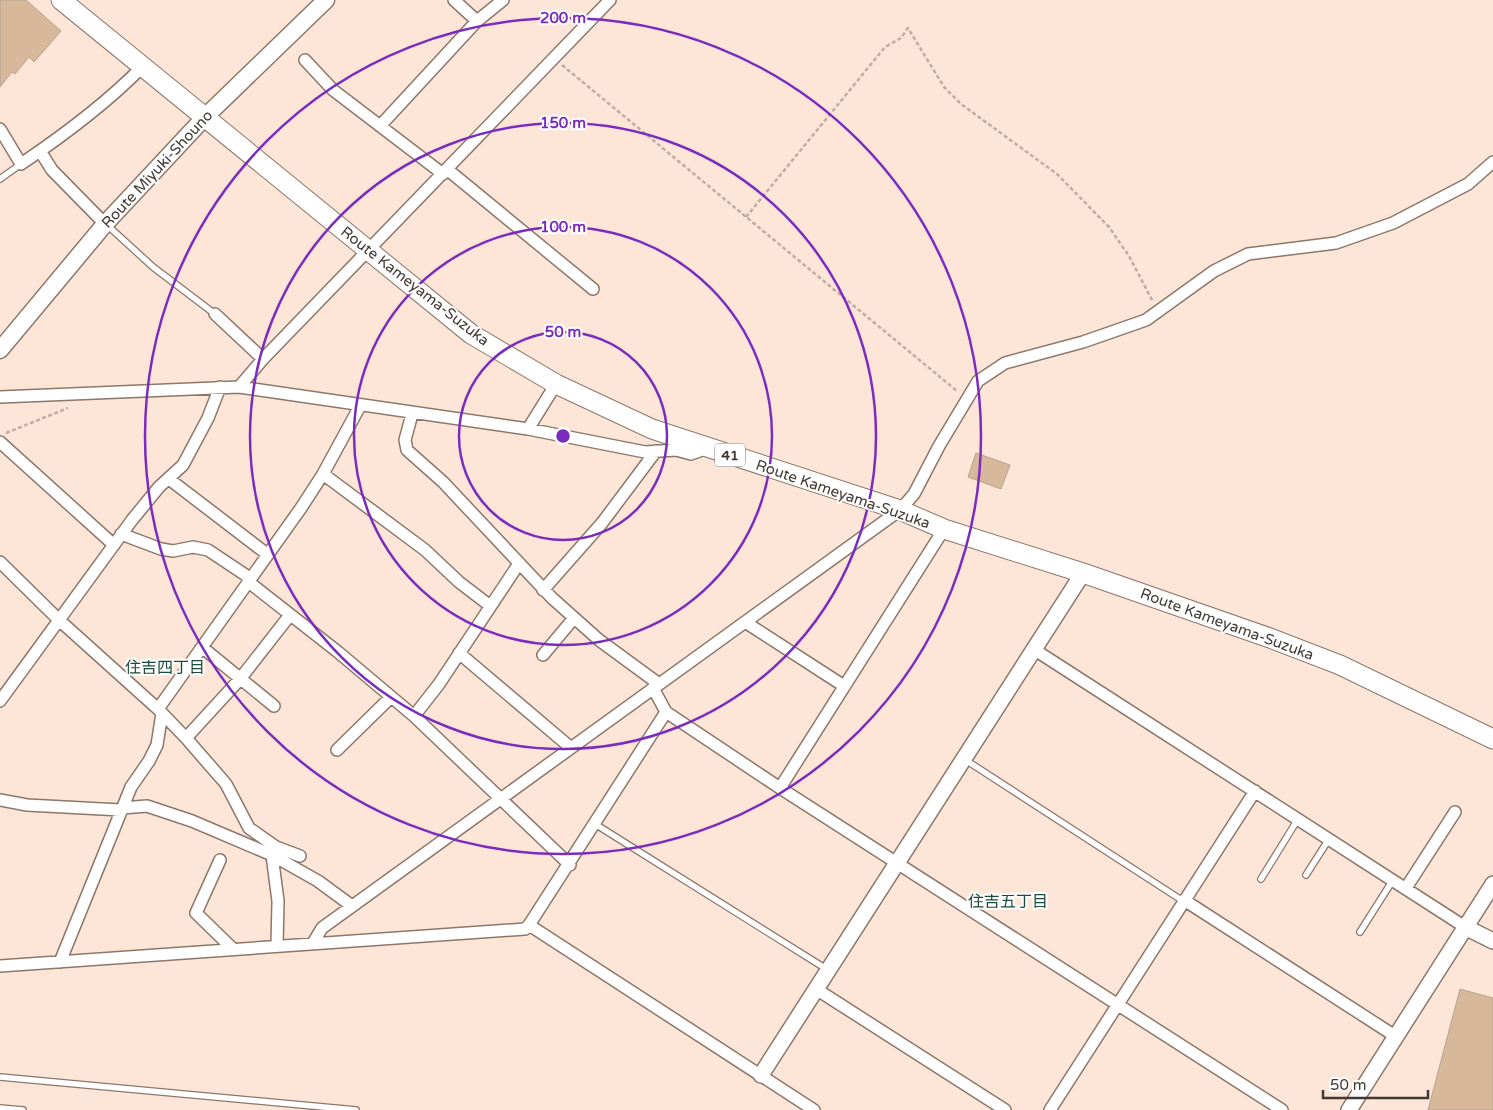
<svg xmlns="http://www.w3.org/2000/svg" width="1493" height="1110" font-family="'Varela Round','Noto Sans JP',sans-serif">
	<style>
		.building { fill: #d7b89a; stroke: #b5a392 }
		.lines { fill: none; stroke-linecap: round; stroke-linejoin: round }
		.service-casing { stroke: #8c776a; stroke-width: 8 }
		.minor-casing { stroke: #8c776a; stroke-width: 14 }
		.tertiary-casing { stroke: #8c776a; stroke-width: 18 }
		.secondary-casing { stroke: #8c776a; stroke-width: 19 }
		.primary-casing { stroke: #8c776a; stroke-width: 21 }
		.path { stroke: #c0ada1; stroke-width: 2.5; stroke-dasharray: 4 2.5; stroke-linecap: butt }
		.service { stroke: #fff; stroke-width: 5.5 }
		.minor { stroke: #fff; stroke-width: 11 }
		.tertiary { stroke: #fff; stroke-width: 15 }
		.secondary { stroke: #fff; stroke-width: 16 }
		.primary { stroke: #fff; stroke-width: 19 }
		.ring { fill: none; stroke: #7b2cbf; stroke-width: 2.5 }
		.labels { text-anchor: middle; dominant-baseline: central; stroke-width: 4; stroke-linejoin: round; paint-order: stroke }
		.shield { fill: #fff; stroke: #7b7470; stroke-width: 1 }
		.shield-label { font-size: 14px; font-weight: bold; fill: #423933 }
		.street-label { font-size: 15px; fill: #423933; stroke: #fff }
		.neighbourhood-label { font-size: 16px; fill: #1b4b39; stroke: #fff }
		.centre { fill: #7b2cbf; stroke: #fff; stroke-width: 2.5 }
		.ring-label { font-size: 15px; text-anchor: middle; font-weight: bold; fill: #7b2cbf; stroke: #fff; stroke-width: 4; stroke-linejoin: round; paint-order: stroke }
	</style>
	<rect width="100%" height="100%" fill="#fde6d7"/>
	<!-- building -->
	<path class="building" d="M0,0H26L61,31L34,62L29,57L15,74L12,72L0,87Z
		M976,453L1010,465L1001,489L968,477Z
		M1460,989L1493,998V1110H1428Z"/>
	<g class="lines">
		<!-- service casing -->
		<g class="service-casing">
			<path id="service" d="M0,179L21,164
				M107,225L153,267L215,314
				M964,759L1183,901
				M595,824L828,970
				M1306,875L1329,839
				M1261,879L1298,819
				M1360,932L1393,880
				M0,1077L356,1110
				M0,1108L23,1110"/>
		</g>
		<!-- minor casing -->
		<g class="minor-casing">
			<path id="minor" d="M454,0L477,21
				M305,60L333,90L443,174
				M380,126L477,21L503,0
				M0,129L21,164C64,135 106,104 143,66
				M40,151L52,170L105,224
				M448,170L593,289
				M215,314L263,359
				M239,387L263,359L610,0
				M0,397L239,387L528,429L645,452L676,450L691,454L708,448
				M412,414L405,440L407,450L443,482L552,598L599,640L659,684
				M528,429L556,384
				M0,442L114,545
				M323,474L425,550L459,582L489,605
				M169,479L267,554
				M121,534L161,549L173,551L193,547L208,550L250,578
				M0,562L59,620L158,709L186,738L226,784L249,828L276,847L300,856
				M250,583L338,652L414,716L570,865
				M543,590L602,523L656,451
				M745,622L844,686
				M203,648L274,706
				M1035,650L1465,927
				M459,653L570,747
				M543,655L574,618
				M653,688L666,712L780,788L1282,1110
				M0,701L132,520L159,487L183,465L208,418L220,387
				M158,709L301,508L323,474L360,406
				M414,716L439,684L518,565
				M186,738L240,679L290,615
				M337,750L391,697
				M780,788L944,529
				M0,800L27,805L121,810
				M122,808L147,806L192,821L272,855L318,881L352,906
				M274,851L272,855L278,901L277,946
				M220,860L196,913L233,949
				M1406,888L1455,812
				M1184,900L1395,1036
				M529,925L666,712
				M313,943L322,928L900,510L914,494L939,446L978,381L1005,363L1083,342L1146,320L1214,271L1248,254L1336,243L1393,223L1468,184L1493,162
				M60,962L131,787L149,761L157,745L162,713
				M0,966L525,929L529,925L814,1110
				M816,989L1005,1110
				M1050,1110L1255,791"/>
		</g>
		<!-- tertiary casing -->
		<g class="tertiary-casing">
			<path id="tertiary" d="M1465,927L1493,941
				M761,1075L1083,573
				M1349,1110L1493,884"/>
		</g>
		<!-- secondary casing -->
		<g class="secondary-casing">
			<path id="secondary" d="M0,350L105,224L204,118L326,0"/>
		</g>
		<!-- primary casing -->
		<g class="primary-casing">
			<path id="primary" d="M61,0L471,334L556,384L652,429L900,510L944,529L1083,573L1270,638L1340,665L1493,739"/>
		</g>
		<!-- path -->
		<path class="path" d="M562,65L957,391
			M746,217L885,47L901,38L908,28L944,87L961,104L1057,174L1109,227L1129,256L1153,302
			M6,433L68,408"/>
		<!-- service -->
		<use href="#service" class="service"/>
		<!-- minor -->
		<use href="#minor" class="minor"/>
		<!-- tertiary -->
		<use href="#tertiary" class="tertiary"/>
		<!-- secondary -->
		<use href="#secondary" class="secondary"/>
		<!-- primary -->
		<use href="#primary" class="primary"/>
	</g>
	<!-- distance rings -->
	<g class="ring">
		<circle cx="563" cy="436" r="104"/>
		<circle cx="563" cy="436" r="209"/>
		<circle cx="563" cy="436" r="313"/>
		<circle cx="563" cy="436" r="418"/>
	</g>
	<g class="labels">
		<!-- shield labels -->
		<rect class="shield" x="715" y="443.5" width="30" height="23" rx="4"/>
		<g class="shield-label">
			<text x="730" y="455">41</text>
		</g>
		<!-- street labels -->
		<g class="street-label">
			<text transform="translate(157 169) rotate(-47)">Route Miyuki-Shouno</text>
			<text transform="translate(415 286) rotate(38)">Route Kameyama-Suzuka</text>
			<text transform="translate(843 494) rotate(19)">Route Kameyama-Suzuka</text>
			<text transform="translate(1227 624) rotate(20)">Route Kameyama-Suzuka</text>
		</g>
		<!-- neighbourhood labels -->
		<g class="neighbourhood-label">
			<text x="165" y="668">住吉四丁目</text>
			<text x="1008" y="902">住吉五丁目</text>
		</g>
	</g>
	<circle cx="563" cy="436" r="8" class="centre"/>
	<g class="ring-label">
		<text x="563" y="23">200 m</text>
		<text x="563" y="128">150 m</text>
		<text x="563" y="232">100 m</text>
		<text x="563" y="337">50 m</text>
	</g>
	<!-- scale -->
	<path d="M1323 1090v8h105v-8" fill="none" stroke="#423933" stroke-width="2.5"/>
	<text x="1330" y="1090" font-size="15" fill="#423933" stroke="#ffffff" stroke-width="4" paint-order="stroke">50 m</text>
</svg>
